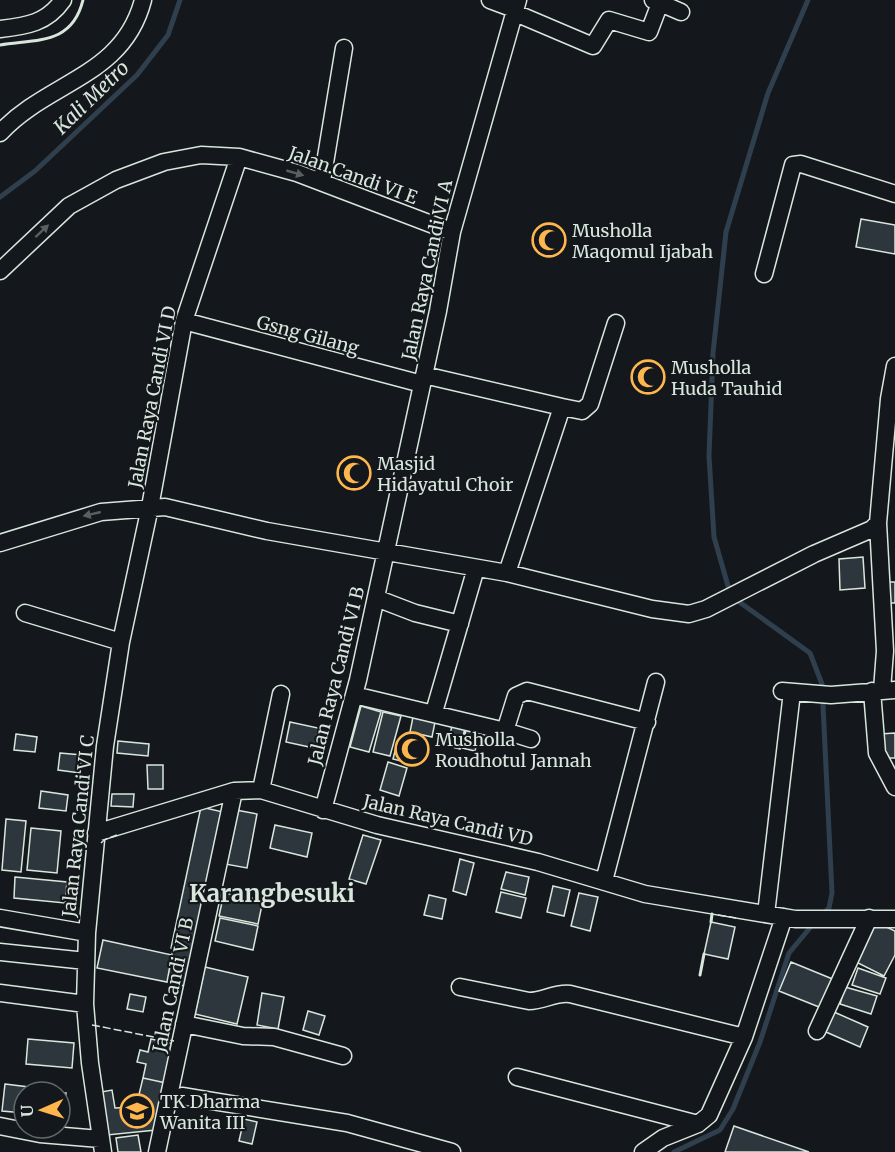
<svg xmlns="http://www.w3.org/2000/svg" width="895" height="1152" font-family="Merriweather,serif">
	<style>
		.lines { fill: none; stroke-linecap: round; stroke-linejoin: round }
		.stream { stroke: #2f3f4d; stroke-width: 5 }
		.building { fill: #2c363c; stroke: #d8e6dc; stroke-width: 1.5 }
		.street-casing { stroke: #d8e6dc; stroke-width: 19 }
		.street { stroke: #14181c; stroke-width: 16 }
		.fence { stroke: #d8e6dc; stroke-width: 1.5; stroke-dasharray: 8 3; stroke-linecap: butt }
		.wall { stroke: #d8e6dc; stroke-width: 3 }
		.oneway { fill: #59605f }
		.labels { text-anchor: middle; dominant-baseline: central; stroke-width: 4.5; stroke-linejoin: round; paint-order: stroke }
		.street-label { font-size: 18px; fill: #d8e6dc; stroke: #14181c }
		.poi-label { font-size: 18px; fill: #d8e6dc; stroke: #14181c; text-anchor: start }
		.water-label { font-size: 20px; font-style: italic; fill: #d8e6dc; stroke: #14181c }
		.district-label { font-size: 24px; font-weight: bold; fill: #d8e6dc; stroke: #14181c }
	</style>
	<rect width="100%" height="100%" fill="#14181c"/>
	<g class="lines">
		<!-- stream -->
		<path class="stream" d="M808,0L768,93L726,232L713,353L709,456L714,537L728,586L738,601L810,653L822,684L832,893L829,908L822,915
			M0,197L35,171L137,75L168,35L180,0
			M674,1152L720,1130L733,1109L760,1042L789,953L814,923"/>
	</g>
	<!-- building -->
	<path class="building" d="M861,219L895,225V254L856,247Z
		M863,557L865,588L840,590L839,559Z
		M887,582H895V603H887Z
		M361,706L381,712L369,752L350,747Z
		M383,712L401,716L390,756L373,752Z
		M413,717L435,722L432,737L410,732Z
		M290,722L318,728L314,748L286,742Z
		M452,725L465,728L460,749L448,746Z
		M466,730L479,733L475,751L462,748Z
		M895,733V758H881L880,734Z
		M16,734L37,737L35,752L14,750Z
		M118,741L149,744L148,756L117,753Z
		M397,743L416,747L413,764L393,759Z
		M60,753L82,755L80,773L58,770Z
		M388,762L407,768L399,796L380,790Z
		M147,765H163V789H148Z
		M41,791L68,795L66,811L39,808Z
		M112,794H134L133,807L111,806Z
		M201,807L223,812L189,987L167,982L173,949L171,948Z
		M236,810L257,814L247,868L225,864Z
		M6,819L26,821L21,872L2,870Z
		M275,825L312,833L307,857L270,848Z
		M31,828L61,831L57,873L27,870Z
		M363,835L381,840L366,884L349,879Z
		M460,859L474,863L466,895L453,891Z
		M506,872L529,877L525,895L501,889Z
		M15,877L67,882L65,903L14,898Z
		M553,886L570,890L564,916L547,912Z
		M501,892L526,898L521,918L496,912Z
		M224,893L263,900L258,924L219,916Z
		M579,893L598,897L590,931L571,926Z
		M429,895L446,899L442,919L424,915Z
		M220,918L258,926L253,950L215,941Z
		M711,922L735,927L728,959L704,954Z
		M876,922L895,931V955L884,976L856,962Z
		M103,940L172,955L167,982L97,968Z
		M791,962L835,980L824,1009L779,991Z
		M205,967L248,977L237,1024L195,1014Z
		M858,968L886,978L880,994L852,985Z
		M845,987L877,996L871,1014L840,1004Z
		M262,993L284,997L278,1029L257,1025Z
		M130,994L146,997L143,1012L127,1009Z
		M308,1011L325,1016L319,1035L303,1030Z
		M834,1012L868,1027L860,1047L826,1032Z
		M28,1039L74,1043L72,1068L26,1064Z
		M151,1039L174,1044L166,1083L143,1078L146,1064L137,1062L140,1050L148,1052Z
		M143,1078L166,1083L156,1130L107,1135L101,1092L112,1090L115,1108L136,1107Z
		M5,1084L29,1087V1092H24V1113L2,1111Z
		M60,1093H66L63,1118L60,1117Z
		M244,1119L257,1122L252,1144L239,1141Z
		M734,1126L809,1152H725Z
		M138,1135L141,1152H118L116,1138Z"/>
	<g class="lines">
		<!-- street casing -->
		<g class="street-casing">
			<path id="street" d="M490,0L514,9
				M653,0L681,12
				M513,12L593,46L609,20L649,32L660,3
				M0,29C27,26 47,23 63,0
				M0,133C48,81 123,77 143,0
				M322,181L344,48
				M0,271L69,206L116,180L164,162L201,155L239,157L297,173L452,232
				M764,274L793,165L801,164L895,194
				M184,321L422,384
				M424,375L562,407
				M878,523L885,651L882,690
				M0,543L101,512L165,507L267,531L507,573L652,609L689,614L706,609L814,554L872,529L878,523L889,399L895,366
				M507,573L562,407L582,411L590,404L616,323
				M376,598L415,613L460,624
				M25,613L121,642
				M782,691L831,695L895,690
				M872,691L877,753L895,787
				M354,695L505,731L516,696L527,691L647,722
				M434,712L476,568
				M505,731L531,739
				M261,790L281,694
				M323,810L358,680L438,311L452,232L518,0
				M96,833L234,791L261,790L377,825L538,862L645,894L795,919H895
				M604,881L656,682
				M766,914L792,692
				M0,918L87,933
				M0,952L86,961
				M460,987L529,1001C544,1001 555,992 570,994L744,1037
				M0,993L85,1004
				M184,1024L243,1036L274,1037L343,1056
				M817,1031L869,918
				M517,1077L698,1124
				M182,1096L347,1123L452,1152
				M0,1126L40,1134L100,1139
				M103,1152L90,1063L85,1004L87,933L105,746L121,642L150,507L184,321L239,157
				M157,1152L234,791
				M643,1152L663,1138L698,1124L709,1115L744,1037L784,917"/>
		</g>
		<!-- street -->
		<use href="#street" class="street"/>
		<!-- fence -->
		<path class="fence" d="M101,843L104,840L117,835
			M718,915L736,918
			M92,1025L174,1041"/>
		<!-- wall -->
		<path class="wall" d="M0,45C37,39 72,45 83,0
			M711,922L712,914
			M700,975L704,954"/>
	</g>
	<!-- one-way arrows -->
	<defs><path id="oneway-solid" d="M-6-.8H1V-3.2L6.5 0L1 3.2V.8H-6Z" transform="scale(1.5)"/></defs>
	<g class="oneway">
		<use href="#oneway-solid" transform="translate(295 173) rotate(16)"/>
		<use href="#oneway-solid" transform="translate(42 231) rotate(-43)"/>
		<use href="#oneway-solid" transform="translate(92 514) rotate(167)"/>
	</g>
	<!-- icons -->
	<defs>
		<g id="mosque-ring" transform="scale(1.725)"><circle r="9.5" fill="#14181c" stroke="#ffb74d" stroke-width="1.5"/><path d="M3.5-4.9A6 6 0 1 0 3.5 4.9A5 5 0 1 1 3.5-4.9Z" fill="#ffb74d"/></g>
		<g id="school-ring" transform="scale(1.725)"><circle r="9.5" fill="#14181c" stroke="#ffb74d" stroke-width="1.5"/><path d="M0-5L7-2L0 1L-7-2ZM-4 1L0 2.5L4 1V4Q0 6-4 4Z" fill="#ffb74d"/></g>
	</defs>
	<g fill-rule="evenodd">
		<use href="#mosque-ring" x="549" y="240"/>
		<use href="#mosque-ring" x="648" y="377"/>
		<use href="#mosque-ring" x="354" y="473"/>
		<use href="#mosque-ring" x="412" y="749"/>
		<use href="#school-ring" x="137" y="1111"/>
	</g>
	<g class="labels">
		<!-- street labels -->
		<g class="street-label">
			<text transform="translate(353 175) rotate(20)">Jalan.Candi VI E</text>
			<text transform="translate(427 270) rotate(-78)">Jalan Raya Candi VI A</text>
			<text transform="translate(308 335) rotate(15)">Gsng Gilang</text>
			<text transform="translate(152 397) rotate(-79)">Jalan Raya Candi VI D</text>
			<text transform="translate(336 676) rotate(-76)">Jalan Raya Candi VI B</text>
			<text transform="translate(448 820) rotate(13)">Jalan Raya Candi VD</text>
			<text transform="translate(78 826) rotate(-84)">Jalan Raya Candi VI C</text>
			<text transform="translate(173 985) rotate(-78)">Jalan Candi VI B</text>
		</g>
		<!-- poi labels -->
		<g class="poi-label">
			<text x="572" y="230">Musholla<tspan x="572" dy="21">Maqomul Ijabah</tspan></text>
			<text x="671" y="367">Musholla<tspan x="671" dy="21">Huda Tauhid</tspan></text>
			<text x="377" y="463">Masjid<tspan x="377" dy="21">Hidayatul Choir</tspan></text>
			<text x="435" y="739">Musholla<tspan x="435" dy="21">Roudhotul Jannah</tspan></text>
			<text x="160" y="1101">TK Dharma<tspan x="160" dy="21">Wanita III</tspan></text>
		</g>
		<!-- water labels -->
		<g class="water-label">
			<text transform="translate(91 97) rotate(-44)">Kali Metro</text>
		</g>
		<!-- district labels -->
		<g class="district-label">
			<text x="272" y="893">Karangbesuki</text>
		</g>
	</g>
	<!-- north arrow -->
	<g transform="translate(42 1110) rotate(267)"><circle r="28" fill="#14181c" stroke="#626a69" stroke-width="1.5"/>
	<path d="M0-4.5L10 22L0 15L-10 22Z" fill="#ffb74d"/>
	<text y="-9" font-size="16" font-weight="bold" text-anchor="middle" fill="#d8e6dc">U</text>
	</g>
</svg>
